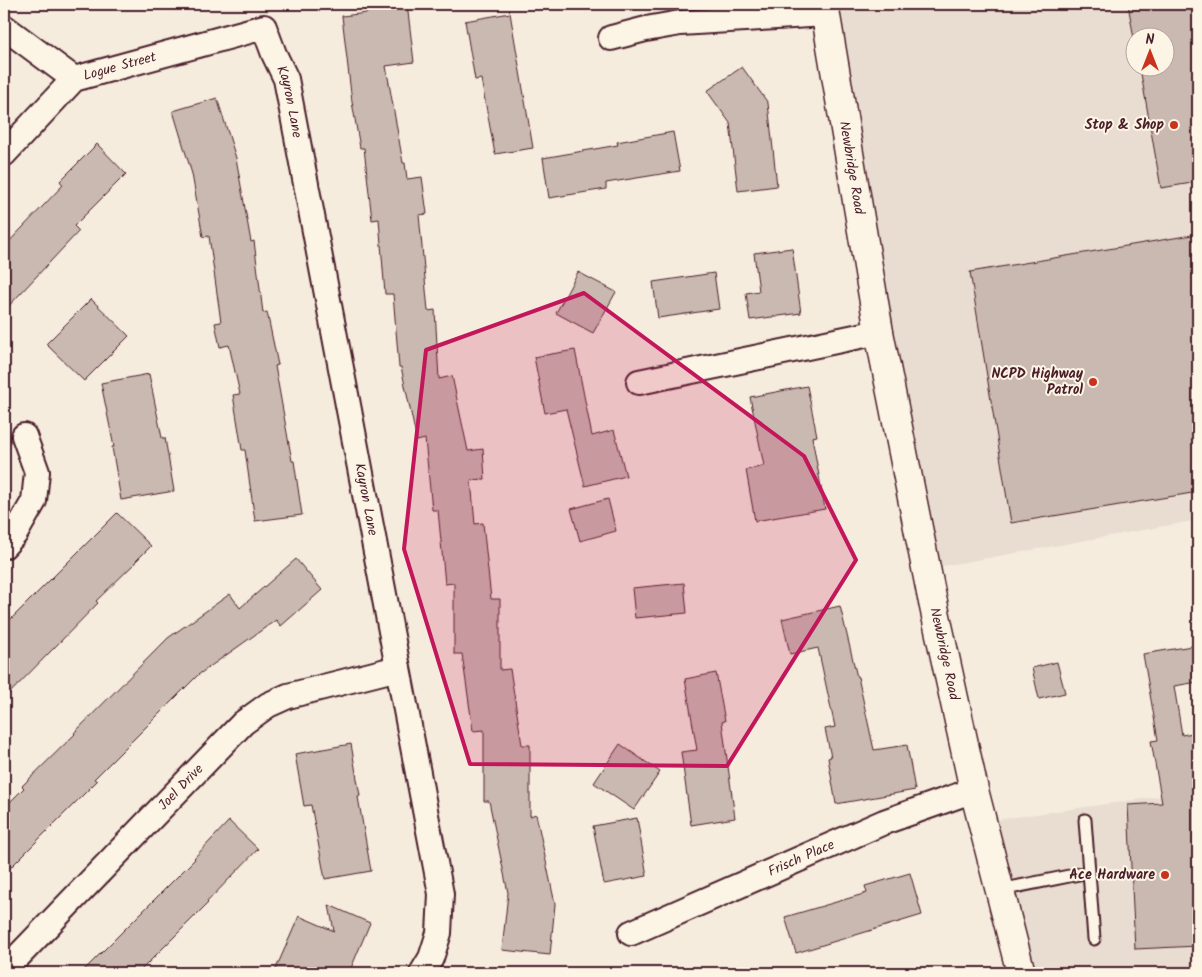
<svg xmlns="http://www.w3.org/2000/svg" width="1202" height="977" font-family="Kalam,sans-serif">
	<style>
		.built { fill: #e8ddd0; fill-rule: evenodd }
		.building { fill: #cab9b1; stroke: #4a1f2b }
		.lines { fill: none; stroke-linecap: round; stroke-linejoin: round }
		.service-casing { stroke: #4a1f2b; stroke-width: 15 }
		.minor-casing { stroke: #4a1f2b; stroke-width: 28 }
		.primary-casing { stroke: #4a1f2b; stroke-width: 31 }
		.service { stroke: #fcf5e5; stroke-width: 11 }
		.minor { stroke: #fcf5e5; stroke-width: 24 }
		.primary { stroke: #fcf5e5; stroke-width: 28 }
		.marked { fill: #c2185b; fill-opacity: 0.2; stroke: #c2185b; stroke-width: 4; stroke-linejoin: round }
		.poi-dot { fill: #c8321e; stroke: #fcf5e5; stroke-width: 2 }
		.labels { text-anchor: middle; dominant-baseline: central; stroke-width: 4; stroke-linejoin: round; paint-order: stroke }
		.street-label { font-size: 14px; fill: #4a1f2b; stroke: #fcf5e5 }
		.poi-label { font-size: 14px; font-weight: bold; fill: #4a1f2b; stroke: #fcf5e5; text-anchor: end }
	</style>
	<rect width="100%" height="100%" fill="#f5ecde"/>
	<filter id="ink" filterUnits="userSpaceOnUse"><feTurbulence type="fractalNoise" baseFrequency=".02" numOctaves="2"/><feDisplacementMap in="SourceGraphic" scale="10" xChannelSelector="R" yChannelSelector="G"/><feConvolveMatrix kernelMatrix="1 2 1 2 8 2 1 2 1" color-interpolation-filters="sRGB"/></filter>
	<g filter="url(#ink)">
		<!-- built -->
		<path class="built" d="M827,4H1198V520L932,568ZM1134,38H1164V68H1134Z
			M1198,791V973H1027L988,821Z"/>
		<!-- building -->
		<path class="building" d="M366,4H407L414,62L386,66L403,163H405L407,179L422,177L427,214L419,215L428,311L435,310L439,379L452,376L468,451L483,449L485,479L471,480L475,524L483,523L491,599H500V670L510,669L522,745H530V816L536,814L555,904L550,955L502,950L508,893L489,801H484V730L473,731L462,654H454V583L445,584L438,510H432L425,439L417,441L401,367H399L393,294H385L379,219L372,220L364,148H360L352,102L342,16L367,13Z
			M1128,4H1198V182L1161,188L1140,68H1164V38H1134V39Z
			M510,13L533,148L495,154L481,79L475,80L465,21Z
			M742,67L768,103L777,186L738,191L730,123L707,91Z
			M217,98L236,158L251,242L254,241L263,313L267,312L278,365L275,366L292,461H294L302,515L255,521L245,450H242L233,395L240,394L229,345L220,347L215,323L221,322L209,236L203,237L192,174L173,111Z
			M673,132L680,171L606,183V189L549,198L543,158L618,145L617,142Z
			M97,144L126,174L74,226L79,231L4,311V247L63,185L60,181Z
			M1198,234V492L1011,523L970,272Z
			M792,248L801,313L750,320L746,293L759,291L754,253Z
			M578,272L616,292L593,333L556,313Z
			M714,273L719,309L658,318L653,282Z
			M91,299L129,336L84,381L46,344Z
			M575,350L592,436L614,430L626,476L585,486L566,409L545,413L534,357Z
			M149,374L162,438H165L174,491L121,500L112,447H114L101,383Z
			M807,386L817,436L812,437L825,509L755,521L746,470L764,466L750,397Z
			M608,499L616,531L580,541L571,509Z
			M117,513L151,546L135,562V563L96,601L98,603L4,699V626Z
			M296,559L322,590L281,626L276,620L198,675L94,779L97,781L4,874V808L24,788L22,786L75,734L74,733L168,638L230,594L240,608Z
			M684,583L687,613L635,618L632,588Z
			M840,606L857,677H858L874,750L907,745L915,790L836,804L828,758L831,757L825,729L835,727L818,648L790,654L782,619Z
			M1198,645V682L1174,686L1182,735L1198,732V946L1135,949L1128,805L1162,803L1151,741L1158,740L1143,654Z
			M1057,662L1065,693L1039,699L1032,668Z
			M716,673L725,721L722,722L735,818L691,825L681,752L697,750L685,679Z
			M351,744L360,796L358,797L371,871L325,879L311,805L304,806L295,754Z
			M620,744L660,772L634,810L594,783Z
			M637,818L647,876L604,884L593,826Z
			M229,821L258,849L207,902L208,903L138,973H81L195,859L194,858Z
			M910,873L922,915L796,953L785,917L867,893L865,886Z
			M329,905L370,923L349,973H274L299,916L334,931Z"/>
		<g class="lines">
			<!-- service casing -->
			<g class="service-casing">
				<path id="service" d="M1085,820L1089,872
					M1000,890L1089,872L1094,939"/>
			</g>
			<!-- minor casing -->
			<g class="minor-casing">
				<g id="minor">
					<path d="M4,27L74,79"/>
					<path d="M611,38L646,29L680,23L826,14"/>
					<path id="s1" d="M4,154L74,79L264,27L274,54L286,79L441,894L439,933L431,958L422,973"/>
					<path d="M639,382L879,332"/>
					<path d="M4,546L15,534L34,501L37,472L24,436"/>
					<path id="s2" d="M631,933L884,822L974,790"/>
					<path id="s3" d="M4,971L243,723L268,705L288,696L398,668"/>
				</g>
			</g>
			<!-- primary casing -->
			<g class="primary-casing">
				<g id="primary">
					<path id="s4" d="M824,4L879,332L931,593L974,790L1021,973"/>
				</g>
			</g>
			<!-- service -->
			<use href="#service" class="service"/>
			<!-- minor -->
			<use href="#minor" class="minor"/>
			<!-- primary -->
			<use href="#primary" class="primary"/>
		</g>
	</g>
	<!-- marked area -->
	<path class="marked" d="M584,293L804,456L856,560L727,766L470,764L404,549L426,350Z"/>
	<!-- markers -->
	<g class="poi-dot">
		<circle cx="1174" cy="125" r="5"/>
		<circle cx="1093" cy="382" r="5"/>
		<circle cx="1165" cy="875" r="5"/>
	</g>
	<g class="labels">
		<!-- street labels -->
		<g class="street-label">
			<text stroke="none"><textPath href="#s1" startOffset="150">Logue Street</textPath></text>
			<text stroke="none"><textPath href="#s1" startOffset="379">Kayron Lane</textPath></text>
			<text stroke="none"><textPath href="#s4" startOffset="166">Newbridge Road</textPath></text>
			<text stroke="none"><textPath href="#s1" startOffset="784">Kayron Lane</textPath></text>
			<text stroke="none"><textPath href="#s4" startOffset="661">Newbridge Road</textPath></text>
			<text stroke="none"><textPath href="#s3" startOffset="255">Joel Drive</textPath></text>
			<text stroke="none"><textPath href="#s2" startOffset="186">Frisch Place</textPath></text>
		</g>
		<!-- poi labels -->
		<g class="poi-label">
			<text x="1164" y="125">Stop &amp; Shop</text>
			<text x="1083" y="374">NCPD Highway<tspan x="1083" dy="16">Patrol</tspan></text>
			<text x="1155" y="875">Ace Hardware</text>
		</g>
	</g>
	<!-- margin -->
	<rect width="1202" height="977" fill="none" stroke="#fcf5e5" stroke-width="20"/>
	<rect x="10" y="10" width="1182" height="957" fill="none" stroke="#4a1f2b" stroke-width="2" filter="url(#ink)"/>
	<!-- north arrow -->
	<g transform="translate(1150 52)"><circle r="24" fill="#fcf5e5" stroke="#b59f9b"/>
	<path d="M0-4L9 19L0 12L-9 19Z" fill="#c8321e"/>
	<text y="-8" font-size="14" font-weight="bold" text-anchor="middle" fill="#4a1f2b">N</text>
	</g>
</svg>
